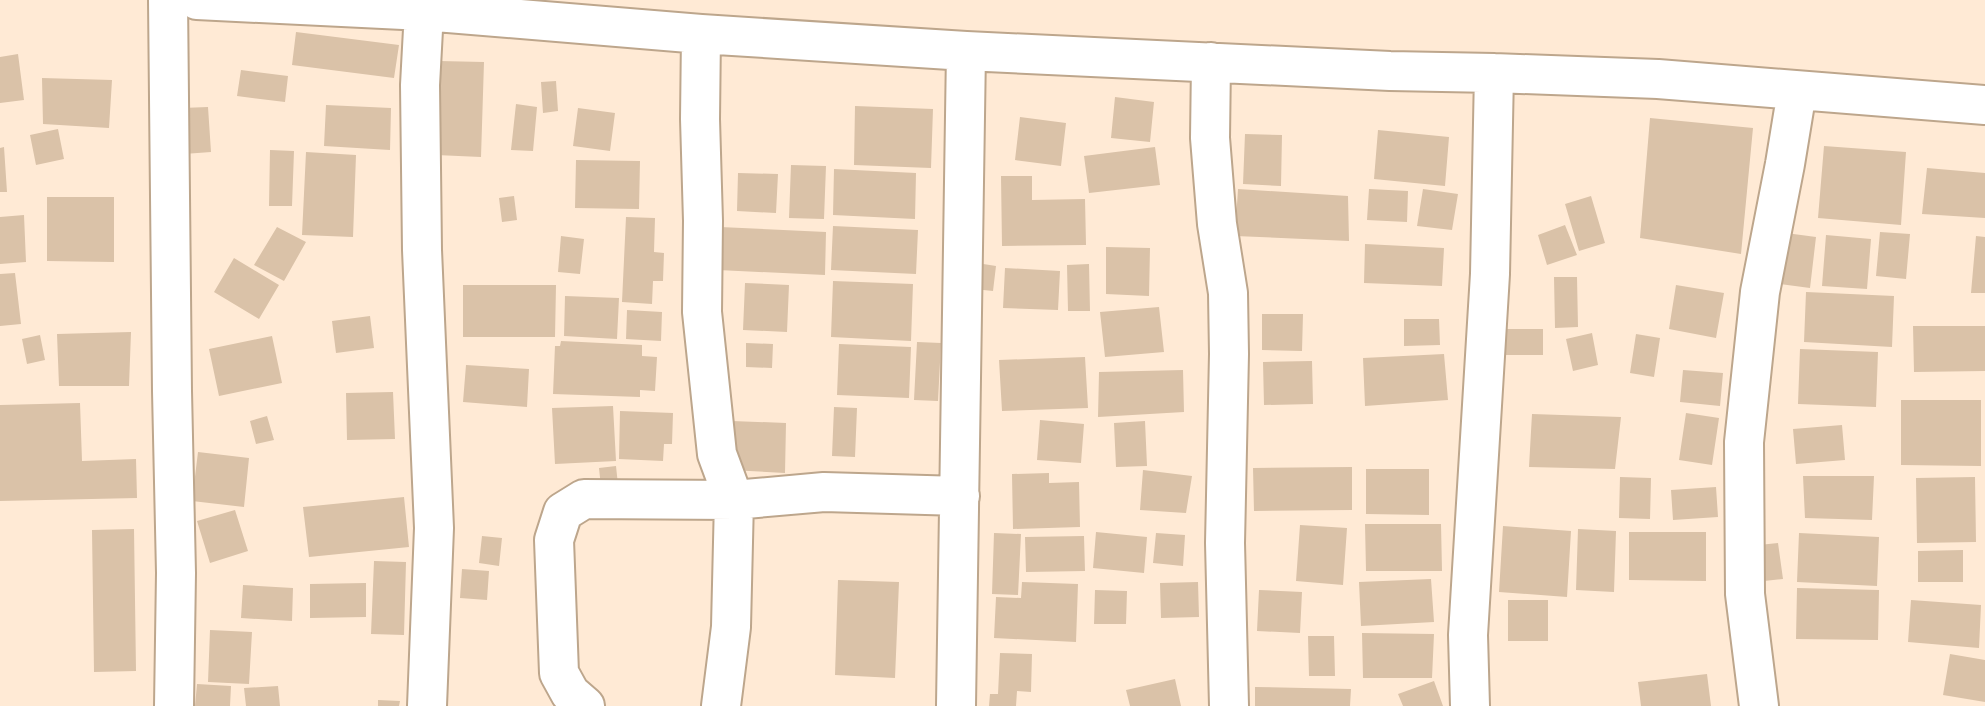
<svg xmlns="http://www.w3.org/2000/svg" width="1985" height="706" font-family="Arial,sans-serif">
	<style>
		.building { fill: #dac2a8 }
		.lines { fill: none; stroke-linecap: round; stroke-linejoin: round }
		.minor-casing { stroke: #bda68c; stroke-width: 42 }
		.minor { stroke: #fff; stroke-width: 38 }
	</style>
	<rect width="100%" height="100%" fill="#ffead5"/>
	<!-- building -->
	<path class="building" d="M296,32L399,45L394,78L292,65Z
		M18,54L24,100L0,103V57Z
		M439,61L484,62L481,157L436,155Z
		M241,70L288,76L285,102L237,96Z
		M42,78L112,80L109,128L43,124Z
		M556,81L558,111L543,113L541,82Z
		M1115,97L1154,102L1150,142L1111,138Z
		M516,104L537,107L533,151L511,150Z
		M326,105L391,108L390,150L324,146Z
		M855,106L933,109L931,168L854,165Z
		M208,107L211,152L184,154L182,108Z
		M578,108L615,113L610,151L573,146Z
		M1020,117L1066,123L1061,166L1015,160Z
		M1650,118L1753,128L1741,254L1640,238Z
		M58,129L64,159L36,165L30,135Z
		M1378,130L1449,137L1445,186L1374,179Z
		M1245,134L1282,135L1281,186L1243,184Z
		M1824,146L1906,152L1901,225L1818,218Z
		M4,147L7,192H0V148Z
		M1155,147L1160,185L1089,193L1084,156Z
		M270,150L294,151L292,206H269Z
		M306,152L356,155L353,237L302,235Z
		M576,160L640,161L639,209L575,208Z
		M791,165L826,166L824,219L789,218Z
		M1927,168L1985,173V218L1922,214Z
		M834,169L916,173L915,219L833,215Z
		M738,173L778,174L776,213L737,211Z
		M1001,176H1032V200L1085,199L1086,245L1002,246Z
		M1238,189L1348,196L1349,241L1235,236Z
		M1369,189L1408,191L1407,222L1367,220Z
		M1423,189L1458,194L1452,230L1417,226Z
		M514,196L517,220L502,222L499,198Z
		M1591,196L1605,243L1579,251L1565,204Z
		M47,197H114V262L47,261Z
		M24,215L26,262L0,264V217Z
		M626,217L655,218L654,252L664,253L663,281H653L652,304L622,302Z
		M1565,225L1577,255L1547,265L1538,235Z
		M833,226L918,230L916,274L831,270Z
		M277,227L306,242L284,281L254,265Z
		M720,227L826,232L825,275L718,270Z
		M1880,232L1910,234L1906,279L1876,276Z
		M1786,233L1816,237L1810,288L1780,284Z
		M1826,235L1871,239L1867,289L1822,286Z
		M561,236L584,239L580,274L558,272Z
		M1976,236L1985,237V293H1971Z
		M1365,244L1444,248L1442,286L1364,283Z
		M1106,247L1150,248L1149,296L1106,294Z
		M234,258L279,285L259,319L214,292Z
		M977,263L996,266L993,291L974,289Z
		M1089,264L1090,311H1068L1067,265Z
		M1005,268L1060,271L1058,310L1003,308Z
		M15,273L21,324L0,326V274Z
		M1554,277H1577L1578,327L1555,328Z
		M833,281L913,284L911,341L831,337Z
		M745,283L789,285L787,332L743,330Z
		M463,285H556L555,337H463Z
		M1676,285L1724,293L1716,338L1669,329Z
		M1806,292L1894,296L1892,347L1804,342Z
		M565,296L619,298L617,339L564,336Z
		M1159,307L1164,352L1105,357L1100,312Z
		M627,310L662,312L661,341L626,339Z
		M1262,314H1303L1302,351L1262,350Z
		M370,316L374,348L336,353L332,321Z
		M1404,319H1439L1440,345L1404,346Z
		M1913,326H1985V371L1914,372Z
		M1505,329H1543V355H1506Z
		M131,332L129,386H59L57,334Z
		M1592,333L1598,365L1573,371L1566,339Z
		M1636,334L1660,338L1654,377L1630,373Z
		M40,335L45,360L27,364L22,339Z
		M272,336L282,383L219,396L209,349Z
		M561,341L642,345V356L657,357L655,391L640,390V397L553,394L555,346H560Z
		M917,342L941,343L938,401L914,400Z
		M746,343L773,344L772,368L746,367Z
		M839,344L911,347L909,398L837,395Z
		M1800,349L1878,352L1876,407L1798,404Z
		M1444,354L1448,400L1365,406L1363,358Z
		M1085,357L1088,408L1002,411L999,360Z
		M1312,361L1313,404L1264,405L1263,362Z
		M466,365L529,369L527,407L463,402Z
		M1183,370L1184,412L1098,417L1099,372Z
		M1683,370L1723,373L1720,406L1680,402Z
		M393,392L395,439L347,440L346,393Z
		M1901,400H1981V466L1901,465Z
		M80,403L82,461L136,459L137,498L0,501V405Z
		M613,406L616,461L555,464L552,408Z
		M834,407L857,408L855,457L832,456Z
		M620,411L673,413L672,444H664L663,461L619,459Z
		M1686,413L1719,418L1712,465L1679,460Z
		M1532,414L1621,417L1615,469L1529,467Z
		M267,416L274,440L256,444L250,421Z
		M1040,420L1084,424L1081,463L1037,460Z
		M732,421L786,423L785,473L730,470Z
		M1145,421L1147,466L1116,467L1114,423Z
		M1842,425L1845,460L1796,464L1793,429Z
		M198,452L249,458L244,507L192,501Z
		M616,466L618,485L601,487L599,468Z
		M1352,467V510L1254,511L1253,468Z
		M1366,469H1429V515L1366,514Z
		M1143,470L1192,476L1186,513L1140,510Z
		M1049,473V483L1079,482L1080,527L1013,529L1012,474Z
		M1803,476H1874L1872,520L1805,518Z
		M1620,477L1651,478L1650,519L1619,518Z
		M1975,477L1976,542L1917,543L1916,478Z
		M1716,487L1718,517L1673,520L1671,490Z
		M404,497L409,547L309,557L303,507Z
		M235,510L248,551L210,563L197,521Z
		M1365,524H1441L1442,571H1366Z
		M1300,525L1347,528L1343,585L1296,581Z
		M1503,526L1571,531L1567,597L1499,592Z
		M134,529L136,671L94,672L92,530Z
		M1578,529L1616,531L1614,592L1576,590Z
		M1096,532L1147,537L1144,573L1093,568Z
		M1629,532H1706V581L1629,580Z
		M994,533L1021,534L1018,595L992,594Z
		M1156,533L1185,535L1183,566L1153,563Z
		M1799,533L1879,537L1877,586L1797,582Z
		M482,536L502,538L499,566L479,563Z
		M1084,536L1085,571L1026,572L1025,537Z
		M1778,543L1783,579L1764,581L1759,545Z
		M1963,550V582H1918V551Z
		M374,561L406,562L404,635L371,634Z
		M462,569L489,571L487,600L460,598Z
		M1431,579L1434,622L1361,626L1359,582Z
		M838,580L899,582L895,678L835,675Z
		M1022,582L1078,584L1076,642L994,638L996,597L1021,598Z
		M1198,582L1199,617L1161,618L1160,583Z
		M366,583V617L310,618V584Z
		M243,585L293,588L292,621L241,618Z
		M1797,588L1879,590L1878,640L1796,639Z
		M1095,590L1127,591L1126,624H1094Z
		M1259,590L1302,592L1300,633L1257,631Z
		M1508,600H1548V641H1508Z
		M1911,600L1981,605L1979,648L1908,642Z
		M210,630L252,632L249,684L208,682Z
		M1362,633L1434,634L1432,678H1363Z
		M1308,636H1334L1335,676H1309Z
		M1000,653L1032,654L1031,692L1017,691L1016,706H989L990,694H998Z
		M1950,654L1985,660V702L1943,695Z
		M1707,674L1711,706H1641L1638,682Z
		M1175,679L1181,706H1130L1126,690Z
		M1434,681L1443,706H1403L1398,694Z
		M197,684L231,686L230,706H195Z
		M278,686L280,706H246L244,688Z
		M1255,687L1351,689L1350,706H1255Z
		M378,700L400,701L399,706H378Z"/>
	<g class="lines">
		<!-- minor casing -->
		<g class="minor-casing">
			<path id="minor" d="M168,0L172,391L176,573L174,706
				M197,0L424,11L701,34L966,51L1390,71L1494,73L1658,79L1985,105
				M424,11L420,85L422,250L434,528L427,706
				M701,34L700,119L703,221L702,312L717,454L734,500L731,627L721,706
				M1211,62L1210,138L1217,224L1228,293L1229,354L1225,543L1229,706
				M585,706L570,693L559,673L554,540L563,512L584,499L734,500L824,492L960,496
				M956,706L966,51
				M1470,706L1468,635L1490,274L1494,73
				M1759,706L1745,594L1744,442L1760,292L1785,164L1797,91"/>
		</g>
		<!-- minor -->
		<use href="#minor" class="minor"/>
	</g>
</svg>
